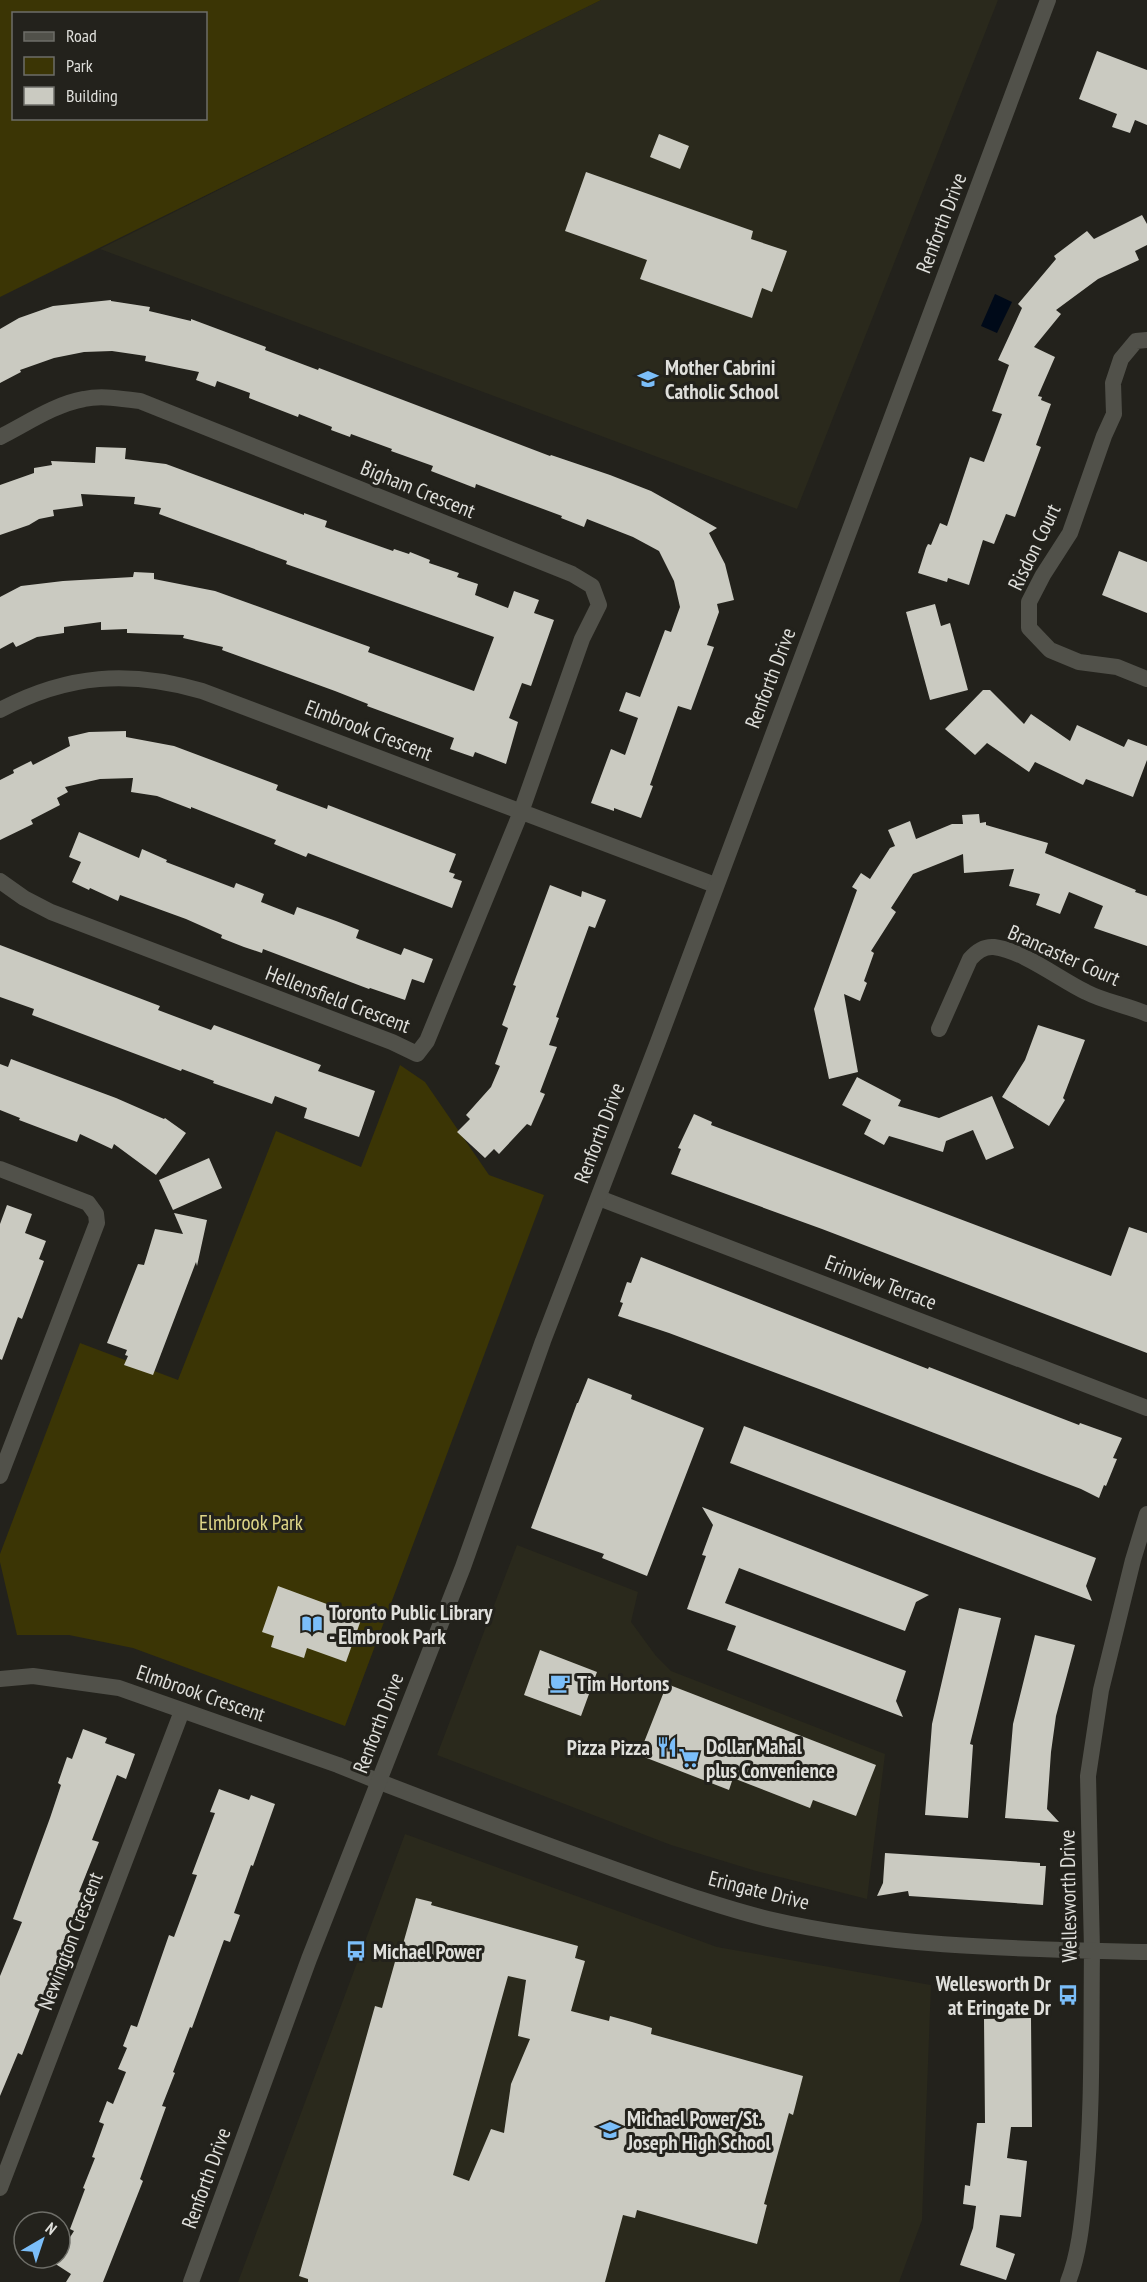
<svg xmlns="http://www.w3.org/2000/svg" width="1147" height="2282" font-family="'PT Sans Narrow',sans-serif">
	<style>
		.built { fill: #2a291c }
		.green { fill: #3b3505; fill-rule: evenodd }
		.water { fill: #000a19 }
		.building { fill: #cacac1; fill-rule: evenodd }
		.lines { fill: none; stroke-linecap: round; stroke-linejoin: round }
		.minor { stroke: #51514a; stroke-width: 16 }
		.tertiary { stroke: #51514a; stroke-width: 16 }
		.secondary { stroke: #51514a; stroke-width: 16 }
		.labels { text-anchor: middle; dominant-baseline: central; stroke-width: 6; stroke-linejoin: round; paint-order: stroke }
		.street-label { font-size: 21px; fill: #dfdfdb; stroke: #23221c }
		.poi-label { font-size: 21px; font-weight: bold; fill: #dfdfdb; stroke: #23221c; text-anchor: start }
		.park-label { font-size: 21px; fill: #ded587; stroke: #23221c }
	</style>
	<rect width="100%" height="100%" fill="#23221c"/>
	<!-- built -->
	<path class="built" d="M601,0H998L797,509L100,249Z
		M517,1545L638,1592L631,1622L656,1656L671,1671L885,1754L867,1899L756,1871L671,1845L437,1755Z
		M405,1834L717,1947L931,1985L922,2220L899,2282H238Z"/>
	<!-- green -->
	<path class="green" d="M0,0H601L0,297ZM14,14H206V118H14Z
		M400,1065L425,1082L489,1175L544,1195L345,1726L133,1648L69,1635H17L0,1562V1554L80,1343L178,1380L276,1131L361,1167Z"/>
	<!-- water -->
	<path class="water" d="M995,294L1012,302L997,333L981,326Z"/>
	<!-- building -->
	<path class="building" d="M1097,51L1147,70V125L1135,120L1130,133L1112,127L1117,114L1079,99Z
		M659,134L689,146L680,169L650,157Z
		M586,172L753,231L751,239L787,251L772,292L762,288L752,318L640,279L647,260L565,231Z
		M1142,215L1147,224V245L1135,251L1139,260L1098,279L1056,310L1061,314L1034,347L1055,357L1038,396L1042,397L1041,400L1051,404L1036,445L1041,447L1015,517L1006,514L994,544L983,540L969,585L948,578L947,582L918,573L926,548L928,544L931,545L940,523L947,526L970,457L984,462L1002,414L992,411L1009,365L998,360L1022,308L1018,304L1056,259L1054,256L1087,231L1094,239Z
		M111,300V301L150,307L149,311L191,321V319L266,347L265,350L318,370L319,368L550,456L551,455L610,475L651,491L717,528L709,533L725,564L734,600L717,604L719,612L707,645L714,647L691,710L678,706L650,785L653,786L641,818L614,808V811L591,803L611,749L625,755L638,718L619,711L626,692L640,697L665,630L671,632L680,607L674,581L659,551L633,537L587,519L584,527L561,518L562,516L476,484L475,488L431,471L433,466L391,451L392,449L351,434L350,437L331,430L332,427L299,414L298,417L249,398L250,393L217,381L215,387L196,380L199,372L145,361L146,356L112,351L84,352L54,358L20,370L21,372L0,383V329L19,318L53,306Z
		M96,447L126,448L125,459L166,464L304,515V513L327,521L325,527L393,551L394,549L409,554L410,552L430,560L429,563L459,573L457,577L478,584L475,595L508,608L514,591L539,600L534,613L554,620L531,686L522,683L509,718L518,722L506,764L475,752L473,757L450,749L454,738L367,706L368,704L335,691L222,650L223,647L183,638L184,635L127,633V629L101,630V622L64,627V633L37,637L16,647L13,642L0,649V597L21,586L63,581L133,577L134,572L154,573V579L215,591L370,647L368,652L474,691L494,637L286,564L287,561L159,514L161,508L134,504L135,497L81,494L83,506L53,510L54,516L39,519L29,525L0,535V485L34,473V468L52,465L51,461L95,463Z
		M1119,551L1147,562V613L1102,595Z
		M935,604L941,626L950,623L968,690L930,700L906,612Z
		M983,690H990L1024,724L1031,714L1070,741L1077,725L1124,747L1128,739L1147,746V760L1133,797L1086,779L1083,785L1035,762L1029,772L987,743L975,755L945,729Z
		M126,731V737L174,746L278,785L276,790L327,809L328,805L456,854L449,872L455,874L453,878L462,881L452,908L308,853L306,857L274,844L276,840L191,807V809L157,796L131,792L133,778L100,779L65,787L68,792L57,798L60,805L31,820L33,824L0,840V780L14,773L13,770L31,761L33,765L70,746L68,737L89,732Z
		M979,814L980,823L986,822V825L1048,843L1045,853L1136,890L1135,892L1147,896V946L1094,928L1103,906L1069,892L1060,914L1036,905L1040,894L1009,886L1014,869L964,873L963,854L913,874L891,908L896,912L871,951L874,953L864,981L867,983L860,1001L844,994L858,1072L829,1079L814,1009L857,890L852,887L861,873L870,879L890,848L895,846L888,830L910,821L916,839L952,824H963L962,815Z
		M79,832L139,858L142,849L167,860L166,862L234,888L236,883L264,894L261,902L294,915L297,907L336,921L359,930L356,938L401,955L404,948L433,959L424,983L412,979L405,1000L370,988L369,989L263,949L262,953L244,947L221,938L222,935L186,919L120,895L118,901L90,888L89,890L72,882L81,862L69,857Z
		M550,885L581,897L582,891L606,900L595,928L589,926L556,1017L559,1018L549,1045L557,1047L540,1092L545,1094L531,1126L527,1124L499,1154L494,1149L485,1158L457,1132L470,1119L466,1115L491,1087L500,1066L495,1064L508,1028L502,1025L516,986L513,985Z
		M0,945L160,1006L158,1010L211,1030L214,1025L321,1065L318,1071L375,1091L359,1137L304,1118L307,1108L275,1096L272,1104L213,1083L214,1081L182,1069L181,1071L32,1015L34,1009L0,997Z
		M1038,1025L1085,1040L1063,1098L1065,1100L1049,1126L1002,1097L1025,1060Z
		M11,1059L116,1098L164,1119L165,1118L186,1133L156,1175L114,1144L112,1149L80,1134L77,1142L19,1120L20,1118L0,1110V1064L8,1067Z
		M857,1077L901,1100L898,1106L939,1118L992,1096L1014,1148L986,1160L973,1130L946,1141L943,1152L889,1136L884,1145L864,1134L871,1120L842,1105Z
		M694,1114L712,1122L711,1125L1111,1276L1129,1227L1147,1233V1353L822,1229L671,1174L681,1149L678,1148Z
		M209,1158L222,1188L173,1210L159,1180Z
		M7,1205L32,1214L25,1233L46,1241L39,1259L44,1261L22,1319L18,1317L2,1360L0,1359V1224Z
		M174,1213L207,1220L197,1266L196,1262L153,1375L124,1365L128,1356L125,1355L127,1350L107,1343L138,1264L144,1265L155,1229L183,1234Z
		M641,1257L928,1369L929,1367L1079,1425L1080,1423L1122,1438L1113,1458L1117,1459L1106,1486L1104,1485L1099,1498L1081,1489L819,1389L669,1333L618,1316L623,1303L620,1302L627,1282L631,1283Z
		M588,1378L632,1395L631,1399L704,1428L647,1576L602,1558L604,1554L531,1528L577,1403H578Z
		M744,1426L1096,1558L1086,1586L1092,1601L730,1463Z
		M702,1507L929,1595L916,1602L905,1631L739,1568L725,1603L906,1671L896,1701L903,1717L727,1650L736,1626L687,1609L706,1556L702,1555L713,1525Z
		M278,1586L362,1617L346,1662L307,1648L304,1658L271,1647L274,1636L262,1632Z
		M959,1608L1001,1618L970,1744L973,1745L968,1818L925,1815L932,1724Z
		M1035,1635L1075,1645L1056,1716L1051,1752L1047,1809L1059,1822L1005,1818L1013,1724Z
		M540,1650L597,1672L581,1716L524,1695Z
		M667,1684L876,1765L856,1816L813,1800L810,1808L733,1778L729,1790L639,1755Z
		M83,1729L107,1738L105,1743L135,1754L126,1779L117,1775L92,1840L99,1842L79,1892L83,1893L71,1929L22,2055L18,2053L0,2096V1976L22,1922L13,1919L50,1818L61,1785L58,1783L67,1757L72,1759Z
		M219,1789L249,1800L251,1795L275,1804L253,1866L251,1865L234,1913L240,1915L230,1942L224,1940L192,2028L190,2027L173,2072L175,2073L162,2106L166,2107L140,2179L143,2181L103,2282H66L71,2274L54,2263L57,2258H60V2253L74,2231L70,2229L85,2189L83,2188L95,2158L92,2157L104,2124L99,2122L107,2101L113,2104L126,2072L118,2069L127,2048L123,2046L131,2025L137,2027L169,1935L174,1937L197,1875L192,1874L215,1813L210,1812Z
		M885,1853L1040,1863V1866H1046L1043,1905L909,1896L908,1891L877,1896L883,1883Z
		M416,1898L432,1902L431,1905L578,1946L575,1958L585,1961L571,2011L609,2021L610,2016L632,2022L652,2028L651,2034L803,2076L793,2115L789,2113L764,2204L767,2205L757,2244L637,2210L635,2218L623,2215L605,2282H308V2279L299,2276L375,2006L382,2008L398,1951H401ZM508,1976L526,1980L518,2036L530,2039L511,2084L504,2133L491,2129L469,2181L453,2175Z
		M1031,2018L1032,2127H1011L1007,2158L1027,2161L1021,2217L1000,2215L996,2247L1015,2254L1006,2280L960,2265L973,2228L976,2206L963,2204L965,2185L970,2186L977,2123H985L984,2019Z"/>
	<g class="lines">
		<!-- minor -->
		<path class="minor" d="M1147,340L1136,341L1121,359L1113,383L1114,414L1104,436L1070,533L1043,575L1029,602V628L1050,650L1079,662L1117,667L1147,679
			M0,437C26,424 55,404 84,399C102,395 122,399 140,401L572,574L592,586L599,605L582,639L521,812L427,1041L417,1054L392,1042L51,912L24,898L0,881
			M0,710C68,674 129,670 202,691L715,885
			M939,1029L970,959C976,952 983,946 994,947C1024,951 1059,979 1086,992C1105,1002 1127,1005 1147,1014
			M0,1169L88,1203L96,1214L97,1223L0,1476
			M599,1198L1147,1408
			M0,1679L33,1676L119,1688L338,1765L380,1782
			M1092,1950L1088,1776L1101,1690L1133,1560L1147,1514
			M0,2188L182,1711"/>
		<!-- tertiary -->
		<path class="tertiary" d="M380,1782C460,1813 541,1843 622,1872C670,1889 719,1907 768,1919C892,1948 1021,1949 1147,1952
			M1068,2282C1079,2254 1082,2222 1085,2192C1093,2112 1091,2031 1092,1950"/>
		<!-- secondary -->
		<path class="secondary" d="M191,2282L309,1959L463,1567L543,1341L658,1042L1048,0"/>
	</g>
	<!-- icons -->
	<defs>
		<g id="school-bare" transform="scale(1.62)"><path d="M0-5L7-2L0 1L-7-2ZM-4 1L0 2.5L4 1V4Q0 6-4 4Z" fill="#7bbef9" stroke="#23221c" stroke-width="2.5" paint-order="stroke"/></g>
		<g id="library-bare" transform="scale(1.62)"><path d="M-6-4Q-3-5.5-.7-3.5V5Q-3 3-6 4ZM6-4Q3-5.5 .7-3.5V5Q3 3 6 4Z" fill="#7bbef9" stroke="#23221c" stroke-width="2.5" paint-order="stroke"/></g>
		<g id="cafe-bare" transform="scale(1.62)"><path d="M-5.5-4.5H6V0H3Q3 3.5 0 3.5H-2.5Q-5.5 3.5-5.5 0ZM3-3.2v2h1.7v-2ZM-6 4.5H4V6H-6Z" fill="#7bbef9" stroke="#23221c" stroke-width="2.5" paint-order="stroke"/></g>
		<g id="restaurant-bare" transform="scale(1.62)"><path d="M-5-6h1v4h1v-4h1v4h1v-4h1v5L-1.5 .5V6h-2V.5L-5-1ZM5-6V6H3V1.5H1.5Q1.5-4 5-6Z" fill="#7bbef9" stroke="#23221c" stroke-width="2.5" paint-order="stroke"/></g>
		<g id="supermarket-bare" transform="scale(1.62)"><path d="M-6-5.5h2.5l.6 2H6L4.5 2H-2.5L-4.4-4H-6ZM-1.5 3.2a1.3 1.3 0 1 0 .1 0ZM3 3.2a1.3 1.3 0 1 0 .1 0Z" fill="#7bbef9" stroke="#23221c" stroke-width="2.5" paint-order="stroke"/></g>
		<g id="bus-bare" transform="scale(1.62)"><path d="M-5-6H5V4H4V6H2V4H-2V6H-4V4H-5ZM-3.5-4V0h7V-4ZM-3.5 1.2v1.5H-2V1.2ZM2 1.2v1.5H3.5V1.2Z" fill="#7bbef9" stroke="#23221c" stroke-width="2.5" paint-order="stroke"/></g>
	</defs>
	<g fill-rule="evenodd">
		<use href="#school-bare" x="648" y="379"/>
		<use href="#library-bare" x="312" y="1624"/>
		<use href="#cafe-bare" x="560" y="1683"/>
		<use href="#restaurant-bare" x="667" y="1747"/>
		<use href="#supermarket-bare" x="689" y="1758"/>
		<use href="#bus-bare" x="356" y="1951"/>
		<use href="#bus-bare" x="1068" y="1995"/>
		<use href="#school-bare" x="610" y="2130"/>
	</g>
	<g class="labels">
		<!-- street labels -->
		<g class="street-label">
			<text transform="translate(941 223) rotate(-69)">Renforth Drive</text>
			<text transform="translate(418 489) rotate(22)">Bigham Crescent</text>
			<text transform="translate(1034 547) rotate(-64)">Risdon Court</text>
			<text transform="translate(770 678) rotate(-69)">Renforth Drive</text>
			<text transform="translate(369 730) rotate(21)">Elmbrook Crescent</text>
			<text transform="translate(1064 955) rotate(24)">Brancaster Court</text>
			<text transform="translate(338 999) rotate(21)">Hellensfield Crescent</text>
			<text transform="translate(599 1133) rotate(-69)">Renforth Drive</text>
			<text transform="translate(881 1282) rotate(21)">Erinview Terrace</text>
			<text transform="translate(201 1693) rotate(19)">Elmbrook Crescent</text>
			<text transform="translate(378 1723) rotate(-69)">Renforth Drive</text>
			<text transform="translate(759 1890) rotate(14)">Eringate Drive</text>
			<text transform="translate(1068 1896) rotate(-91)">Wellesworth Drive</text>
			<text transform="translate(70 1941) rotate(-69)">Newington Crescent</text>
			<text transform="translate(206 2178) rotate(-70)">Renforth Drive</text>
		</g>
		<!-- poi labels -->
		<g class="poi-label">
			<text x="665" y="367">Mother Cabrini<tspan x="665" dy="24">Catholic School</tspan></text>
			<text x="329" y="1612">Toronto Public Library<tspan x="329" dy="24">- Elmbrook Park</tspan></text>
			<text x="577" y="1683">Tim Hortons</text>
			<text x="706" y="1746">Dollar Mahal<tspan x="706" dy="24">plus Convenience</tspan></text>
			<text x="650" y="1747" text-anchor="end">Pizza Pizza</text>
			<text x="373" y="1951">Michael Power</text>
			<text x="1051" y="1983" text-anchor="end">Wellesworth Dr<tspan x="1051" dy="24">at Eringate Dr</tspan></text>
			<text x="627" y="2118">Michael Power/St.<tspan x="627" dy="24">Joseph High School</tspan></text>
		</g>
		<!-- park labels -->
		<g class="park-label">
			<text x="251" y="1522">Elmbrook Park</text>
		</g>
	</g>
	<!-- legend -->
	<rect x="12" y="12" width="195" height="108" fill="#23221c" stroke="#6e6e68" stroke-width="1.5"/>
	<rect x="24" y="32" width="30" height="9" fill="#51514a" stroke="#6e6e68" stroke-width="1.5"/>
	<text x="66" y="42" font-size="18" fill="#dfdfdb">Road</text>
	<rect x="24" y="57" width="30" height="18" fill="#3b3505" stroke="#6e6e68" stroke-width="1.5"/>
	<text x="66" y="72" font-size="18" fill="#dfdfdb">Park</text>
	<rect x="24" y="87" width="30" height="18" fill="#cacac1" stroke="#6e6e68" stroke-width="1.5"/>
	<text x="66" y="102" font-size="18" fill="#dfdfdb">Building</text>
	<!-- north arrow -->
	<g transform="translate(42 2240) rotate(39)"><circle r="28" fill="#23221c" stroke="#6e6e68" stroke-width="1.5"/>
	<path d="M0-4.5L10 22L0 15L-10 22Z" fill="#7bbef9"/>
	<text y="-9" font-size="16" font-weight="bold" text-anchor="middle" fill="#dfdfdb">N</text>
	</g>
</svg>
